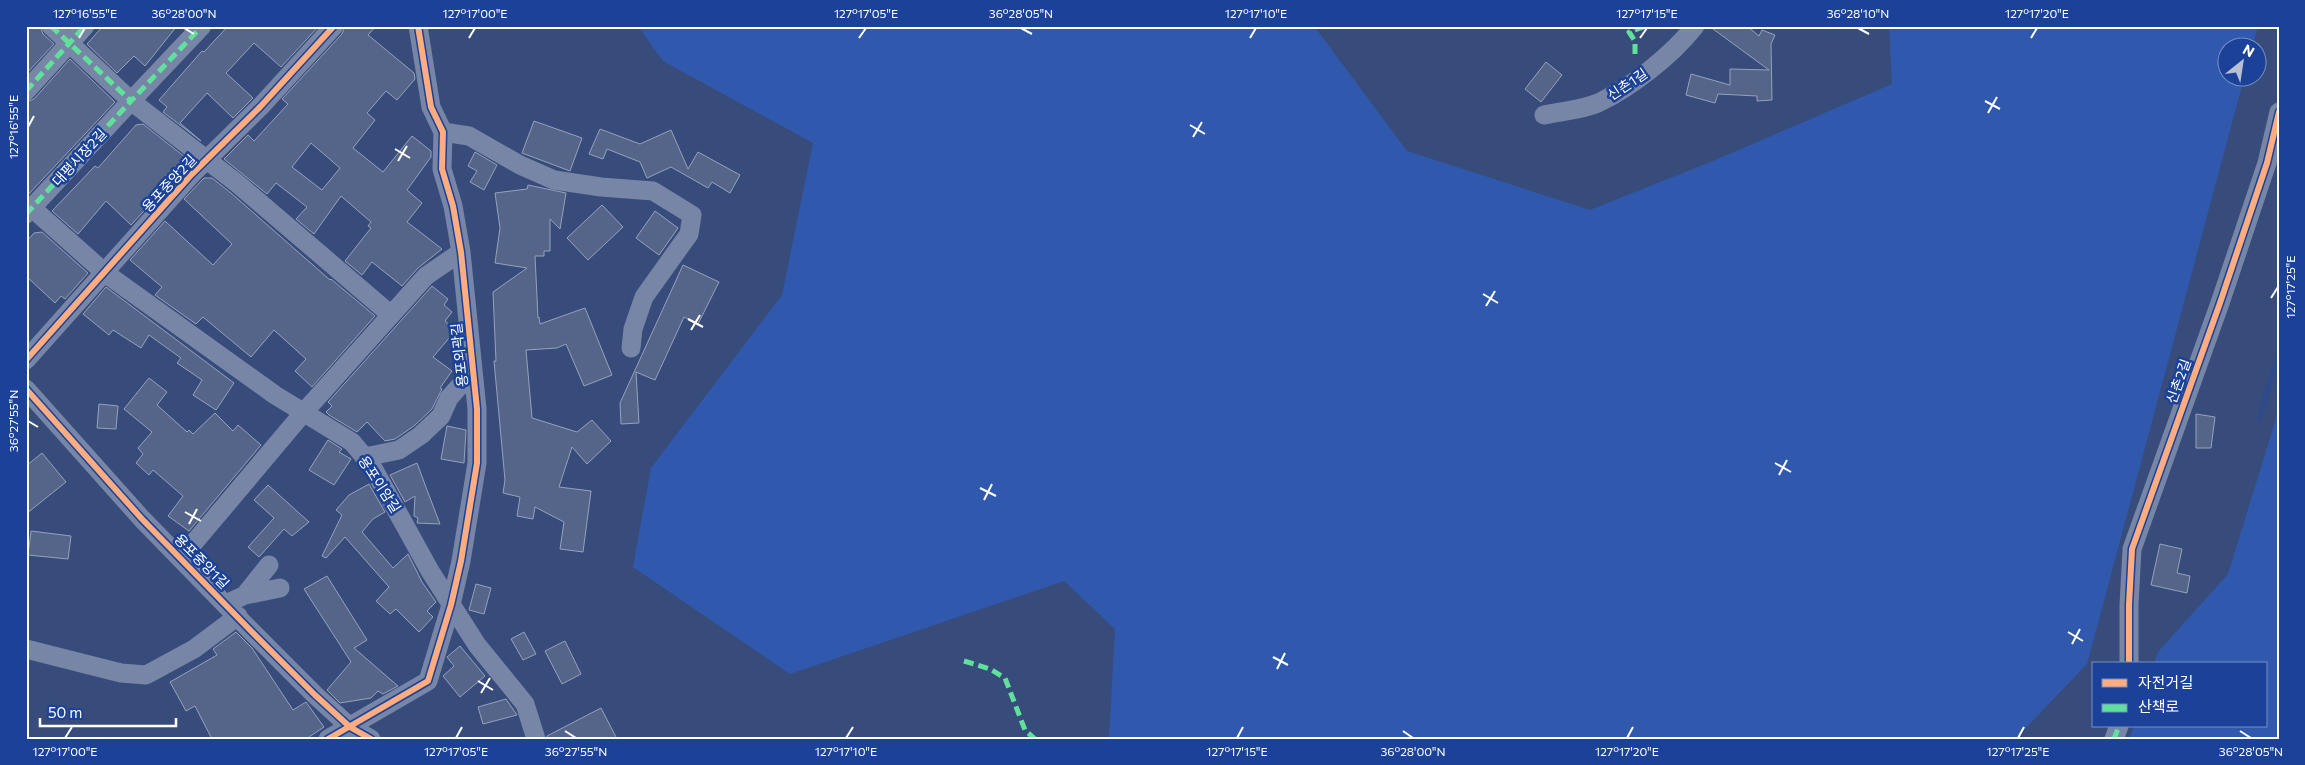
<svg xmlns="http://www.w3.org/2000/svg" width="2305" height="765" font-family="Commissioner,'Noto Sans KR',sans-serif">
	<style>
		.green { fill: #3059ae }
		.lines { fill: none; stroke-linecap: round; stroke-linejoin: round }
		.stream { stroke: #2e4a8a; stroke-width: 5.5 }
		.building { fill: #55658a; stroke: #96a1bb; fill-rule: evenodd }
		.street { stroke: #7785a6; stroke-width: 19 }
		.quiet { stroke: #60e19b; stroke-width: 5; stroke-dasharray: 10 5; stroke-linecap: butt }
		.cycleway-casing { stroke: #1b4298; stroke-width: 9 }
		.cycleway { stroke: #ffac80; stroke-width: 6 }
		.ticks { fill: none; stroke: #fff; stroke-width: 2 }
		.labels { text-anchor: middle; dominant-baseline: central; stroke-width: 5; stroke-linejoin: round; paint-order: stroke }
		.street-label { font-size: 14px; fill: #fff; stroke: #1b4298 }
		.neatline { fill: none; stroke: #fff; stroke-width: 2 }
		.ticks-label { font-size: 12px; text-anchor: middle; fill: #fff }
	</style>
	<rect width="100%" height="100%" fill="#384c7b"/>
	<!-- green -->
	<path class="green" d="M638,26H1314L1407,151L1590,210L1713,161L1892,84L1889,26H2258L2252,47L2228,48V78H2244L2087,664L2015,739H1109L1115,629L1064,581L790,674L633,567L651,468L782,295L813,143L663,61Z
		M2279,409V739H2129L2134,726H2266V664H2154L2158,652L2228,574Z"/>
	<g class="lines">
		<!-- stream -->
		<path class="stream" d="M2259,419L2279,354"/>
	</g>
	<!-- building -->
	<path class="building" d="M26,26H40L43,34L54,44L26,74Z
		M103,26H177L145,66L134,56L117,73L87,44Z
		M228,26H319L281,67L254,43L226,73L253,98L233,118L207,93L180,123L201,141L163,112L167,107L159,100L202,51L204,52Z
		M345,26H376L368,35L414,73L415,79L397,100L386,91L367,113L375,120L353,148L383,172L412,136L431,151V157L407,190L422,203L407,222L442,249L418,268L402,286L372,262L362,275L345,261L371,228L368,226L371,222L341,196L314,234L296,219L307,207L276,183L267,194L224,159L248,135L254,141L288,104L282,99L342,34ZM311,143L340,168L322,190L292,167Z
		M1709,26H1747L1759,36L1762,30L1775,35L1771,44L1772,100L1757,101V96L1718,94L1715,103L1686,95L1691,74L1730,85V69L1769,70Z
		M70,59L115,102L26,197V102L34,99Z
		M1546,62L1562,75L1541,102L1525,89Z
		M534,121L582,138L570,171L522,153Z
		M143,124L190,161L131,225L106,201L78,234L52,211L95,166L98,168L136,125Z
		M600,129L640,144L671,130L688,169L698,152L740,175L730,193L712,182L708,188L671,167L647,178L640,162L607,149L603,159L589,154Z
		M475,152L497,165L484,190L470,182L477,171L468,166Z
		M204,178H212L231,193L330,280L331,279L375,316L312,387L295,371L306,359L274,330L251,357L203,317L196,324L155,295L162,287L130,260L165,221L213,265L232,244L184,199Z
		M528,185L566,193L560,229L550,219V251H544V256H535L538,318L539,317L540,324L585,308L612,375L584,386L566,344L557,348L526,350L532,418L577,432L592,420L611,441L587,464L572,447L559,487L591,491L583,552L560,549L564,522L535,507L533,519L517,516L520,497L503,493L505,480L494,361H496L493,292L527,268L495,263L500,228L495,193L527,189Z
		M602,205L623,227L588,260L567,238Z
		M655,211L678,228L659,255L636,238Z
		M42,232L88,273L65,299L61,296L55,303L26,276V242L34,233Z
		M683,265L719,282L698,324L684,317L655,380L636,372L639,423L621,424L620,403Z
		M432,286L448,299L444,305L452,312L445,321L456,330L433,357L452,371L440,388L442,389L432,409L414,426L395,439L385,441L367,422L357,432L329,415L326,412L332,406L328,402Z
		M106,287L234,383L216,410L193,395L202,380L177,363L181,358L149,335L141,348L113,330L109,335L83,314Z
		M149,378L167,392L157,405L187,432L189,430L193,434L215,413L233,431L238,425L261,445L189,531L168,516L183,496L153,470L149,475L136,463L143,454L138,448L152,432L124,409Z
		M99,404L118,406L116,429L97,428Z
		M2196,414L2215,417L2211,448H2196Z
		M447,426L466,430L464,463L441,459Z
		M328,440L342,449L339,452L351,459L334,485L309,470Z
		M42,453L66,482L26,514V466Z
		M417,463L427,490L440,524L417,523L418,518L414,516L415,496L405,502L390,475Z
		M369,484L385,512L373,519L362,532L393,568L408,554L422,582L436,602L427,611L433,617L419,632L396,609L390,614L376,601L389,587L345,537L326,558L322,556L342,515L336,510L349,495Z
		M268,485L309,522L292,536L284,529L259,557L248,547L274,518L254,500Z
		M31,531L71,536L68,559L28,555Z
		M2160,544L2182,549L2177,573L2190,576L2187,593L2151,585Z
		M327,576L367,640L354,648L398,686L383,694L378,691L371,698L340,703L327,690L351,662L304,589Z
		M476,584L491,588L484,614L469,610Z
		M236,632L252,648L293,710L306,702L324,727L306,739H212L195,706L186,711L170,682L217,655L213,649Z
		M524,632L536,654L523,660L511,639Z
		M565,641L581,674L562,684L545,651Z
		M460,646L485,676L460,697L443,676L454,666L447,657Z
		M506,699L517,715L483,724L478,707Z
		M601,708L617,739H547V736Z"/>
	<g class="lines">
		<!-- street -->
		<path class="street" d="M51,26L131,101L202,26
			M26,91L85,26
			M1544,115C1561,111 1582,110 1598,103C1632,87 1672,55 1695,26
			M443,132L469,136L520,165L554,180L601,187L653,191L692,215L689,234L644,297L633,329L631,348
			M32,208L105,273L275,395L352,442L372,466L430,571L477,645L525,704L536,739
			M26,214L131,101L238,184L391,315
			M26,360L192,174L260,107L334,26
			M26,389L142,519L252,632L315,695L350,727L371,739
			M365,457L399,450L421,435L441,416L449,398L473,371
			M181,558L304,412L426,276L461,252
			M245,595L269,565
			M226,604L245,595L280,588
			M26,649L121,673L146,675L194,649L238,616
			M2129,664V605L2132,549L2220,303L2267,163L2279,112
			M328,739L428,681L451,605L461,561L477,463V409L461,252L453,206L442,169L443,132L431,107L418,26
			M2114,739L2119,726"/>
		<!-- quiet -->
		<path class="quiet" d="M51,26L131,101L202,26
			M1635,54V41L1629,32L1646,26
			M26,91L85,26
			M26,214L131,101
			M964,661L990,669L1005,678L1025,730L1035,739
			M2114,739L2119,726"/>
		<!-- cycleway casing -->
		<g class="cycleway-casing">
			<path id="cycleway" d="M26,360L192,174L260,107L334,26
				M26,389L142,519L252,632L315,695L350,727L371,739
				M2129,664V605L2132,549L2220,303L2267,163L2279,112
				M328,739L428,681L451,605L461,561L477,463V409L461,252L453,206L442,169L443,132L431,107L418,26"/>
		</g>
		<!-- cycleway -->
		<use href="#cycleway" class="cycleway"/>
	</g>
	<!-- ticks -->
	<path class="ticks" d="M184,28L194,34M1021,28L1032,34M1858,28L1869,34M79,38L85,28M469,38L475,28M859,38L866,28M1250,38L1256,28M1640,38L1647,28M2031,38L2037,28M1985,101L2000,109M1988,113L1997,97M1190,125L1205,134M28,127L34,116M1193,137L1202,122M395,149L410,158M398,161L407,146M1483,294L1498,303M2271,298L2278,287M1486,306L1495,291M688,319L703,327M691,330L700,315M28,421L38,427M1775,463L1791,472M1779,475L1787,460M980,488L996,496M984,500L992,484M185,512L201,521M189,524L197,509M2068,632L2083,641M2072,644L2080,629M1273,657L1288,665M1277,669L1285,653M478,681L493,690M481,693L490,678M565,731L576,738M1403,731L1413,738M2240,731L2251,738M65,738L72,727M456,738L462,727M846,738L853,727M1237,738L1243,727M1627,738L1633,727M2018,738L2024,727"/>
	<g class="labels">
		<!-- street labels -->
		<g class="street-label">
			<text transform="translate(1627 84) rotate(-34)">신촌1길</text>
			<text transform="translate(79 157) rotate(-47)">대평시장2길</text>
			<text transform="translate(169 183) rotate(-47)">용포중앙2길</text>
			<text transform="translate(459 355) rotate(-96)">용포외곽길</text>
			<text transform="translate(2178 381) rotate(-70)">신촌2길</text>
			<text transform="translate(380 484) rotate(57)">용포이암길</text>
			<text transform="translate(202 561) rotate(45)">용포중앙1길</text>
		</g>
	</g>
	<!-- border -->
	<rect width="2305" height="765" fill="none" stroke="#1b4298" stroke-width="55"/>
	<!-- legend -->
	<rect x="2092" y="662" width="175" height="65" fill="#1b4298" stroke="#768ec1"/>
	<rect x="2102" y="679" width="25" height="8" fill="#ffac80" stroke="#768ec1"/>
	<text x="2138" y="688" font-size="15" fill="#ffffff">자전거길</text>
	<rect x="2102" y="704" width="25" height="8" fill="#60e19b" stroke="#768ec1"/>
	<text x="2138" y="712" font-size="15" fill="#ffffff">산책로</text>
	<!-- north arrow -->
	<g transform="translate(2242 62) rotate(30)"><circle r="24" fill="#1b4298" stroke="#768ec1"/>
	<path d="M0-4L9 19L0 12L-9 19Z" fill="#b9c0d1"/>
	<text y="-8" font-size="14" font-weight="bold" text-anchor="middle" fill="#ffffff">N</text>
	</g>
	<!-- scale -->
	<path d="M40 718v8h136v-8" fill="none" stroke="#ffffff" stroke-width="2.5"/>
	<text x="48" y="718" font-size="15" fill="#ffffff" stroke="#1b4298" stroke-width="4" paint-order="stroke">50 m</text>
	<rect x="28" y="28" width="2250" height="710" class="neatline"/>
	<g class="ticks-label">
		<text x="85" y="18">127°16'55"E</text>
		<text x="184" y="18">36°28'00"N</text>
		<text x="475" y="18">127°17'00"E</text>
		<text x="866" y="18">127°17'05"E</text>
		<text x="1021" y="18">36°28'05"N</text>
		<text x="1256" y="18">127°17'10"E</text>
		<text x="1647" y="18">127°17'15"E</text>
		<text x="1858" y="18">36°28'10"N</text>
		<text x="2037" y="18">127°17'20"E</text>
		<text transform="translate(14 127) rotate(-90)" y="4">127°16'55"E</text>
		<text transform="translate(2291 287) rotate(-90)" y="4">127°17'25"E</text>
		<text transform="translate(14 421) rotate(-90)" y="4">36°27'55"N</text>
		<text x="65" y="756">127°17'00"E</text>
		<text x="456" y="756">127°17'05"E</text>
		<text x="576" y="756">36°27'55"N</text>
		<text x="846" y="756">127°17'10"E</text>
		<text x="1237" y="756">127°17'15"E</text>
		<text x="1413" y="756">36°28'00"N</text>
		<text x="1627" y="756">127°17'20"E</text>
		<text x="2018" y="756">127°17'25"E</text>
		<text x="2251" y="756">36°28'05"N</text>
	</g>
</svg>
